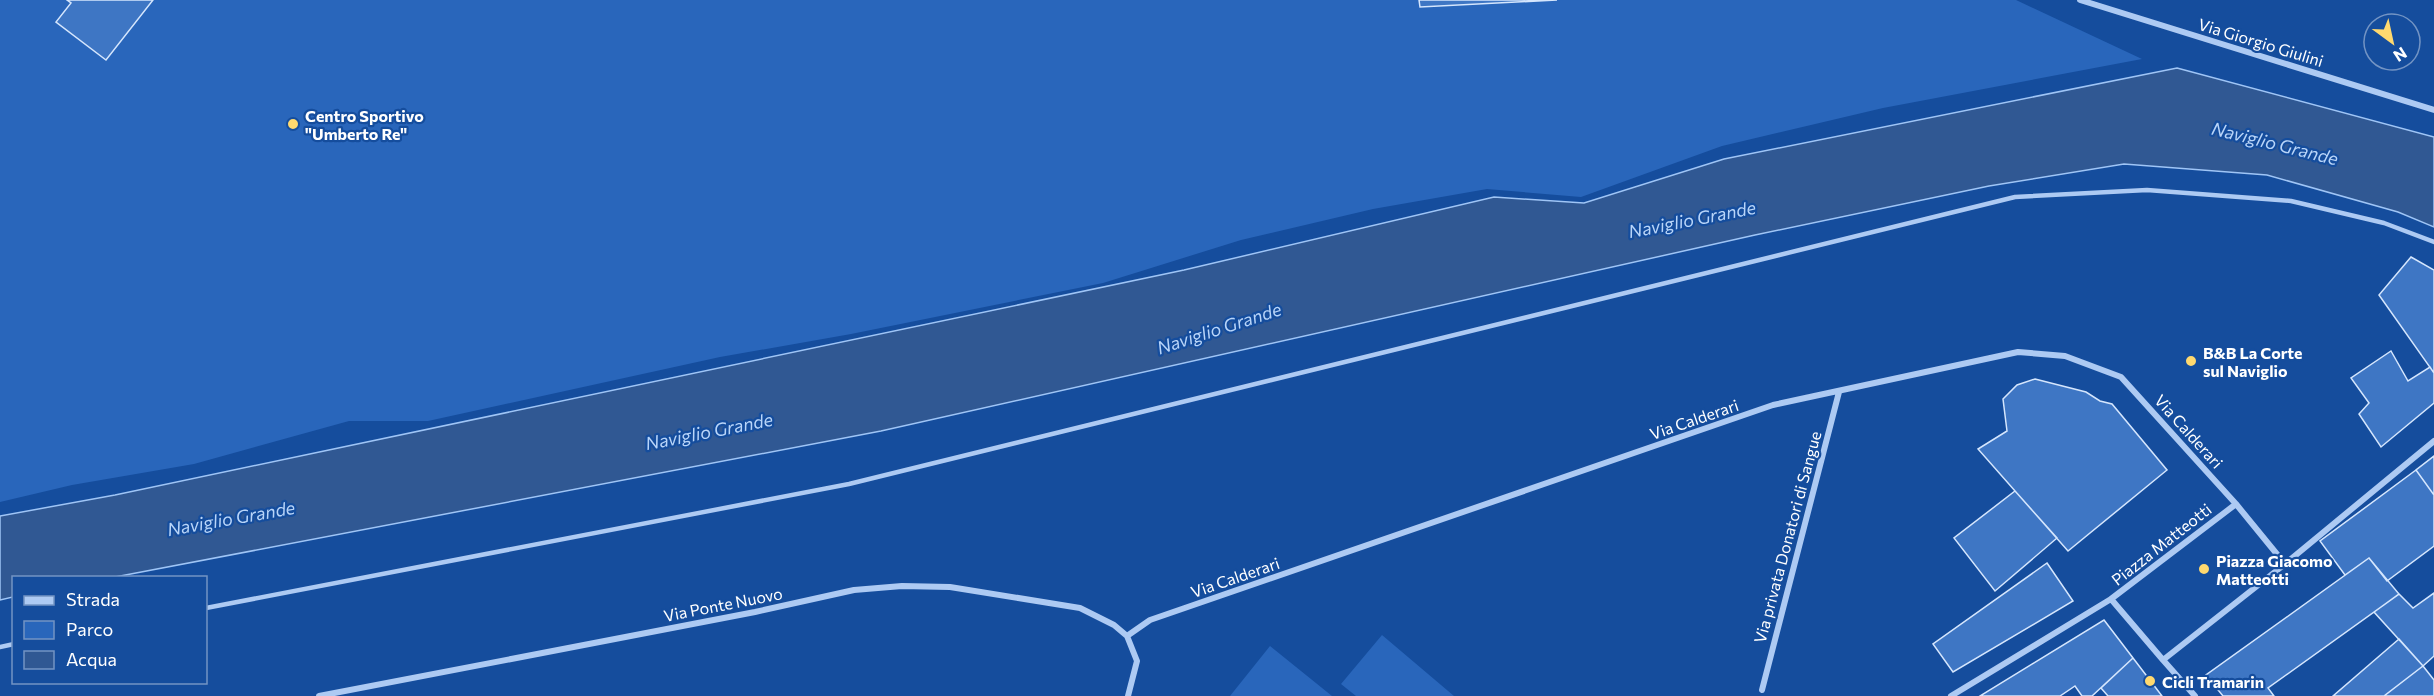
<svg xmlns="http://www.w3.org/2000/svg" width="2434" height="696" font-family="Commissioner,sans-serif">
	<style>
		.green { fill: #2966bb }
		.water { fill: #305893; stroke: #9fc5f6; stroke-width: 1.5 }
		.building { fill: #3e76c4; stroke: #d5e6fd; stroke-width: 1.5 }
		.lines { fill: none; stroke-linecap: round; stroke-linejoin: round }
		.lane { stroke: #adcaf3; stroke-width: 4.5 }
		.street { stroke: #adcaf3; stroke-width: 6 }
		.poi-dot { fill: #ffd96f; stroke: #154d9d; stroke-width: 2 }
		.labels { text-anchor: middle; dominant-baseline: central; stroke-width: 4.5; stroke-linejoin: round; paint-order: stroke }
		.street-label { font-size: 16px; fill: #fff; stroke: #154d9d }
		.poi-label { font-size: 16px; font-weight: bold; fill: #fff; stroke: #154d9d; text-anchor: start }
		.water-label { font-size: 18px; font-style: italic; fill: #b9d5f9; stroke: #154d9d }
	</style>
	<rect width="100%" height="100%" fill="#154d9d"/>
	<!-- green -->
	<path class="green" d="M0,0H2016L2142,59L1883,108L1722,146L1581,197L1487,189L1373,209L1241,240L1103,283L851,334L720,357L428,421H349L194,464L72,485L0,502Z
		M1382,635L1454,696H1356L1341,684Z
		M1270,646L1332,696H1230Z"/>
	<!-- water -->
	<path class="water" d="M2177,68L2434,137V227L2398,212L2267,175L2124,164L1989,186L1755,235L881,431L115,577L14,578L13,597L0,600V516L115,495L1184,270L1494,197L1584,203L1724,159Z"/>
	<!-- building -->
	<path class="building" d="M67,0H153L106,60L56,22L71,3Z
		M1419,0H1557L1420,7Z
		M2411,257L2434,270V373L2379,295Z
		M2391,351L2408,381L2430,367L2434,373V403L2381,447L2359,414L2369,403L2351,378Z
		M2035,379L2086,392L2100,401L2112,404L2167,470L2068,551L1978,449L2007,431L2003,399L2017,385Z
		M2434,456V495L2416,470Z
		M2416,470L2434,495V546L2387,581L2369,558L2345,575L2320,541Z
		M2015,491L2057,538L1995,591L1954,538Z
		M2369,558L2399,594L2268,688L2274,696H2223L2206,675Z
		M2047,563L2073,601L1953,672L1933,644Z
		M2434,593V656L2423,666L2374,612L2399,594L2413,608Z
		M2104,620L2133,658L2092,696H2082L2075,686L2060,696H1980Z
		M2399,639L2423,666L2384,696H2333Z
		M2133,658L2162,696H2108L2101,688Z
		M2423,666L2434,680V696H2384Z"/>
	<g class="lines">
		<!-- lane -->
		<path class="lane" d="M206,608L849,484L2015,197L2147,190L2291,201L2384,223L2434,242
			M0,647L14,644"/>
		<!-- street -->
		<path class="street" d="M2080,0L2434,110
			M2285,564L2236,504L2111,599L2163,660L2285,564L2434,441
			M1127,636L1150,620L1773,405L2018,352L2065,356L2121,377L2236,504
			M2163,660L2195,696
			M1762,690L1839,392
			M319,696L755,612L854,590L902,586L950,587L1080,608L1114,625L1127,636L1137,661L1128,696
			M1951,696L2111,599"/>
	</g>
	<!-- markers -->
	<g class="poi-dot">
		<circle cx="293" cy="124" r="6"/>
		<circle cx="2191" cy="361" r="6"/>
		<circle cx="2204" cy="569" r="6"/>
		<circle cx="2150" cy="681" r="6"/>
	</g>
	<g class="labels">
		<!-- street labels -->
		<g class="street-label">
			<text transform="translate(2261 42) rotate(17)">Via Giorgio Giulini</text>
			<text transform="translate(1694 419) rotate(-19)">Via Calderari</text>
			<text transform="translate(2189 431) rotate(48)">Via Calderari</text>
			<text transform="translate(1787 537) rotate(-75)">Via privata Donatori di Sangue</text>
			<text transform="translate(2161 544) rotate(-38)">Piazza Matteotti</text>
			<text transform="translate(1235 577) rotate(-19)">Via Calderari</text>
			<text transform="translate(723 604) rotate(-11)">Via Ponte Nuovo</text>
		</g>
		<!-- poi labels -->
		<g class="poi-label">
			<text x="305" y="115">Centro Sportivo<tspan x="305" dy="18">"Umberto Re"</tspan></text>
			<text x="2203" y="352">B&amp;B La Corte<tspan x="2203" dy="18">sul Naviglio</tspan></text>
			<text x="2216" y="560">Piazza Giacomo<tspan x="2216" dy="18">Matteotti</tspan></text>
			<text x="2162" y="681">Cicli Tramarin</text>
		</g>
		<!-- water labels -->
		<g class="water-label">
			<text transform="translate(2275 143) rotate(14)">Naviglio Grande</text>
			<text transform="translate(1692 219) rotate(-11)">Naviglio Grande</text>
			<text transform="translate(1219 328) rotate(-18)">Naviglio Grande</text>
			<text transform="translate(709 431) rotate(-11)">Naviglio Grande</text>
			<text transform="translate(231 518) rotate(-10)">Naviglio Grande</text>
		</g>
	</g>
	<!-- legend -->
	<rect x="12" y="576" width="195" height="108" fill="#154d9d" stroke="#7394c4" stroke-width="1.5"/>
	<rect x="24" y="596" width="30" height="9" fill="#adcaf3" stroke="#7394c4" stroke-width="1.5"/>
	<text x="66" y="606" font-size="18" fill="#ffffff">Strada</text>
	<rect x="24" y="621" width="30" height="18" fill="#2966bb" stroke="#7394c4" stroke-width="1.5"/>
	<text x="66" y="636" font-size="18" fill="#ffffff">Parco</text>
	<rect x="24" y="651" width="30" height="18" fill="#305893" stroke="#7394c4" stroke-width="1.5"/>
	<text x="66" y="666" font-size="18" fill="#ffffff">Acqua</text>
	<!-- north arrow -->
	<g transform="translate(2392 42) rotate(147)"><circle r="28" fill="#154d9d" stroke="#7394c4" stroke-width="1.5"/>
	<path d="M0-4.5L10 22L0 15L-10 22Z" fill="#ffd96f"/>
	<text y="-9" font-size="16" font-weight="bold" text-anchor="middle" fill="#ffffff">N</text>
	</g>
</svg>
